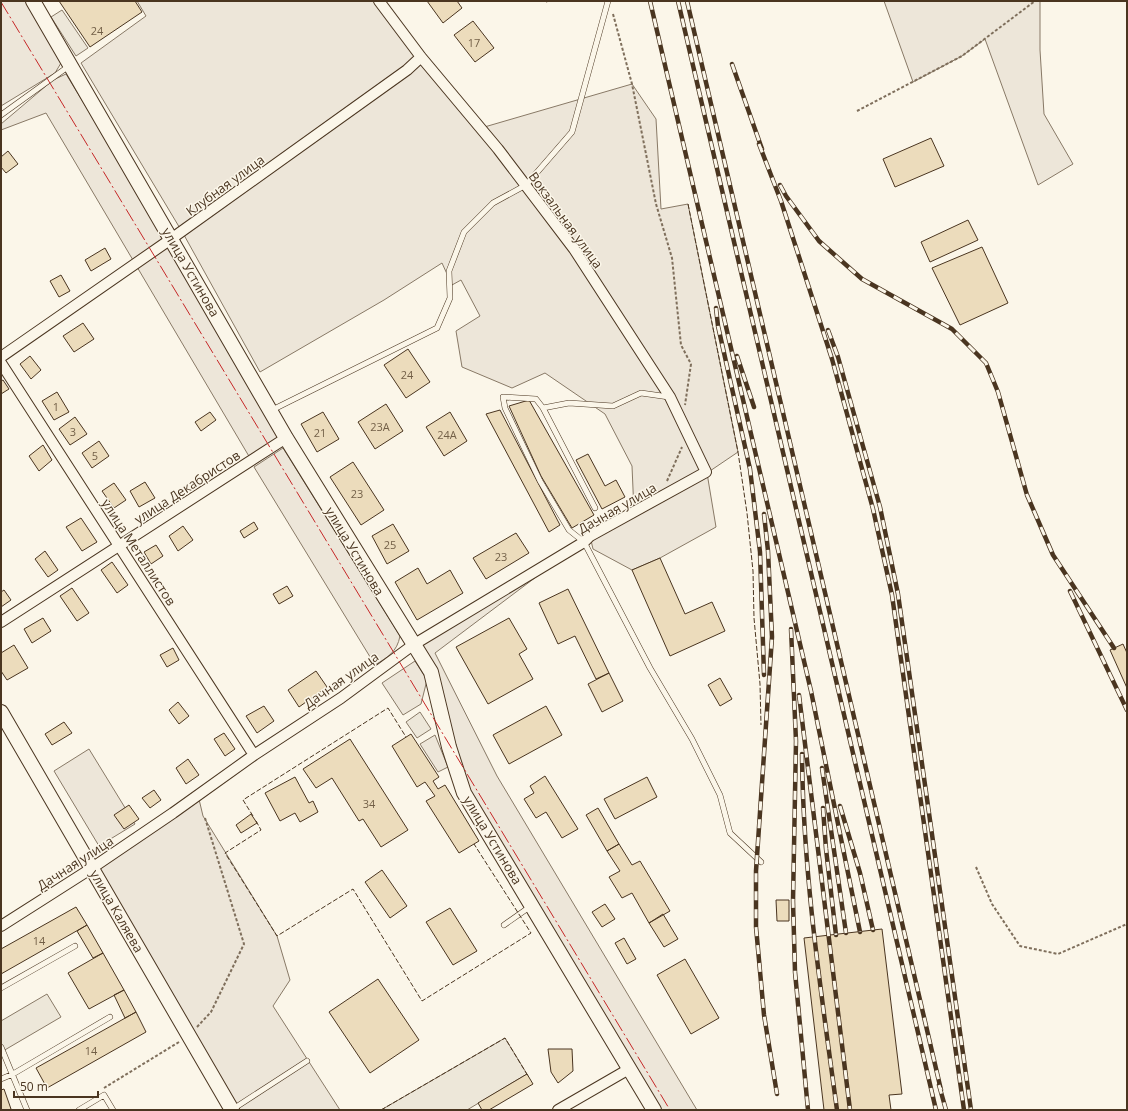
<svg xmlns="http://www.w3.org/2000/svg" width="1128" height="1111" font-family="'Open Sans',sans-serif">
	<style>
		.green { fill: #ede6d9; stroke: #887966 }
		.parking { fill: #ede7d9; stroke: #887966 }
		.building { fill: #ecdcbc; stroke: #4a3520 }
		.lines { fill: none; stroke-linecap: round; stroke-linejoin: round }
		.lane-casing { stroke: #4a3520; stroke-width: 6 }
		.street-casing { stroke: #4a3520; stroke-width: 12 }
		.secondary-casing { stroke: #4a3520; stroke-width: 16 }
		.path { stroke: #7f6f5c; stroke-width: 2; stroke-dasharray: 3 2; stroke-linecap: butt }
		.lane { stroke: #fbf6e9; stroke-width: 5 }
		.street { stroke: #fbf6e9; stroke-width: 10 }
		.secondary { stroke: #fbf6e9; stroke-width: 14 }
		.rail-casing { stroke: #4a3520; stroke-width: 4.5 }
		.rail { stroke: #fbf6e9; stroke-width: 3; stroke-dasharray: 9; stroke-linecap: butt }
		.fence { stroke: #4a3520; stroke-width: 1; stroke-dasharray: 5 2; stroke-linecap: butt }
		.power { stroke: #c62828; stroke-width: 1; stroke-dasharray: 14 3 2 3; stroke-linecap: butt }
		.labels { text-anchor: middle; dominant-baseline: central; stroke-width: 3; stroke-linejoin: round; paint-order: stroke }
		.number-label { font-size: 11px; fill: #725f47 }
		.street-label { font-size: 13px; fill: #4a3520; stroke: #fbf6e9 }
	</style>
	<rect width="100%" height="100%" fill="#fbf6e9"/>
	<!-- green -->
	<path class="green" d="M1,1H32L61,63L55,73L1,106Z
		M137,1H379L481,128L632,84L656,119L661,209L688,204L738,452L707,473L716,527L660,558L632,570L593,549L590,536L634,512L632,466L605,414L545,373L512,388L462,367L456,331L480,316L461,280L452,285L442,263L384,300L260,372L184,235L81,63L146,16Z
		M884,1H1040V50L1044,114L1073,164L1038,185L985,39L962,56L913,82Z
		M66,74L166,238L169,246L280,440L250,458L46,113L1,130V124L53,80Z
		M283,448L400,636C397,652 388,657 375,665L254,467Z
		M544,571L435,653L497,776L697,1110H654L464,793L417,646Z
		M415,661L427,680L421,704L403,715L382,683Z
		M435,735L448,767L438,772L420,744Z
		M89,749L135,824L99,846L54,771Z
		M198,795L203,816L277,936L290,980L273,1006L340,1110H232L92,868Z"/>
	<!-- parking -->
	<path class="parking" d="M62,10L88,48L76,56L51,17Z
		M420,712L431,729L417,738L406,722Z
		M47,994L61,1017L3,1051L1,1047V1021Z
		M505,1038L527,1074L467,1110H381Z"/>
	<!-- building -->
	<path class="building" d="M59,1H135L142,12L90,47Z
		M427,1H457L462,8L443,23Z
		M473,21L494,48L475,62L454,35Z
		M931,138L944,166L895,187L883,159Z
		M8,151L18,164L6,173L1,167V157Z
		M968,220L978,240L930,262L921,242Z
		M982,247L1008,303L960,325L932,268Z
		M105,248L111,259L91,271L85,260Z
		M61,275L70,291L59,297L50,281Z
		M83,323L94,339L74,352L63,336Z
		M408,349L430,382L406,398L384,365Z
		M30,356L41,370L31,379L20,364Z
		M3,380L9,389L1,394V381Z
		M57,392L69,412L54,420L42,401Z
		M529,400L594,515L572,528L541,476L509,406Z
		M386,404L403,431L375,449L358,422Z
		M500,410L560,525L549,532L486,414Z
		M210,412L216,420L201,431L195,422Z
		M323,412L339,439L317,452L301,424Z
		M450,412L467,441L444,456L426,427Z
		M75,417L87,434L70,445L59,429Z
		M99,441L109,456L92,468L82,453Z
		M43,445L52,460L39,471L29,456Z
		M588,454L605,486L616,480L625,497L602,509L576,460Z
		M353,462L384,510L361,525L330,477Z
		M145,482L155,498L139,507L130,491Z
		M114,483L126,500L114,508L102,491Z
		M81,518L97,542L82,551L66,527Z
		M254,522L258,529L244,538L240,531Z
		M393,524L409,551L387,564L372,536Z
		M183,526L193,540L178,551L169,536Z
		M516,533L529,553L486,579L473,558Z
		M156,545L163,556L151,564L144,552Z
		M45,551L58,570L48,577L35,559Z
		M660,558L685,614L712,602L725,631L670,656L632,570Z
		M112,562L128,585L117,593L101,570Z
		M418,568L427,584L450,570L463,593L417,620L395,582Z
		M287,586L293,596L279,604L273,594Z
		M72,588L89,613L77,621L60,596Z
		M568,589L609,673L596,679L575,636L558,644L539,603Z
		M4,590L11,600L1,607V592Z
		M43,618L51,631L32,643L24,629Z
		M509,618L527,649L519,654L533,679L488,704L456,647Z
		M1123,644L1127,653V688L1110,650Z
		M14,645L28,668L7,680L1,671V653Z
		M173,648L179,660L167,667L160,655Z
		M316,671L327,687L299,707L288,690Z
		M609,673L623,701L602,712L588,684Z
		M720,678L732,699L720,706L708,685Z
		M178,702L189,716L179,724L169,710Z
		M264,706L274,721L257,733L246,716Z
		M546,706L562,735L509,764L493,735Z
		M64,722L72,733L52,745L45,734Z
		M224,733L235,749L225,756L214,739Z
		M411,734L439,777L433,781L438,789L445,785L479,841L459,853L426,801L435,796L425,782L417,787L392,746Z
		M350,739L408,830L381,847L363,819L359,821L332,778L316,788L303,769Z
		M188,759L199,775L186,784L176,768Z
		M545,776L578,829L562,838L546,812L536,818L524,799L534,793L530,786Z
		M295,777L309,803L313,801L318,812L300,822L295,813L280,821L265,793Z
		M647,777L657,797L615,819L604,799Z
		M154,790L161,800L150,808L142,798Z
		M129,805L139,819L124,829L114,815Z
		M598,808L619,844L607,851L586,815Z
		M251,814L257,823L241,833L236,825Z
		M619,844L632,865L640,861L670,911L649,923L632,893L622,898L609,877L620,871L607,851Z
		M382,870L407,906L390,918L365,882Z
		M776,900H789V921H777Z
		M605,904L615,919L602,927L592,912Z
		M76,907L87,925L1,974V949Z
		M450,908L477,951L453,965L426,922Z
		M663,914L678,939L664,947L649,923Z
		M87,925L103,953L93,958L77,931Z
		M882,929L902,1094L889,1095L891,1110H824L804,938Z
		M624,938L636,959L627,964L615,943Z
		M103,953L124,990L89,1009L68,973Z
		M685,959L719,1018L691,1034L657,975Z
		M378,979L419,1040L370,1073L329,1012Z
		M124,990L136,1012L125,1018L114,995Z
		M136,1012L146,1032L47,1088L36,1068Z
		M548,1049H572L573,1071L558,1083L551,1072Z
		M527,1074L533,1084L489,1110H482L478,1103Z
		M4,1089L11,1109L9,1110H1V1090Z"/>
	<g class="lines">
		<!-- lane casing -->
		<g class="lane-casing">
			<path id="lane" d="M1,115L69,66
				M669,397L641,393L613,406L569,403L543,408L536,399L503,397L505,408L540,481L569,530L584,542L650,668L692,739L720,795L730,833L761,862
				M543,408L595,508
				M272,410L437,328L450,298L449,271L464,232L493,203L526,185L572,132L608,1
				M504,925L531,906
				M1,988L75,946
				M1,1047L27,1110
				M1,1079L13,1074L110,1017
				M233,1109L307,1061
				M79,1110L104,1095L113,1110"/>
		</g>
		<!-- street casing -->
		<g class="street-casing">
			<path id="street" d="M1,357L171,239L407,70L421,57
				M1,363L254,755
				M1,622L286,438
				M1,926L92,868L173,813L254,755L341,698L413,645L584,542L590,536L706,472L670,397L574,249L498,149L421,57L379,1
				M558,1110L629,1069"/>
		</g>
		<!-- secondary casing -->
		<g class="secondary-casing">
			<path id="secondary" d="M33,1L286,438L431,672L449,747L464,793L654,1110
				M1,712L232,1110"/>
		</g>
		<!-- path -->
		<path class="path" d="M546,2L547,1
			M613,14L632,84L656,204L672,258L681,345L691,364L685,405
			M857,111L962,56L1035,1
			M667,481L682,447
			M976,867L992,904L1020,946L1058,954L1127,924
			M197,1027L211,1012L244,944L205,818
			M104,1088L179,1042"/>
		<!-- lane -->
		<use href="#lane" class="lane"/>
		<!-- street -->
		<use href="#street" class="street"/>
		<!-- secondary -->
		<use href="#secondary" class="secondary"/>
		<!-- rail casing -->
		<g class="rail-casing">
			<path id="rail" d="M650,1L811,691L860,932
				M678,1L936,1110
				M687,1L941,1090
				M732,64L762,149
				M759,144L781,201L832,359L873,509L892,595L964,1110
				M780,185L786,196L819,241L862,279L952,329L986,363L998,392L1027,495L1053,555L1114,648
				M716,308L718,326L750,469L760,552L764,675
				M828,330L838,357L880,507L898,594L971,1110
				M737,356L754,407
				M764,514L768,551L772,637L756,871V927L764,1015L777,1094
				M1070,591L1127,710
				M791,629L796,741L793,901L795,972L808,1110
				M799,695L850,1110
				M802,754C803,874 821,992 837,1110
				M822,768L846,933
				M840,806L860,873L873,930
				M823,808L826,849L836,935
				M939,1085L946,1110"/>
		</g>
		<!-- rail -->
		<use href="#rail" class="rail"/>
		<!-- fence -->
		<path class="fence" d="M688,204L738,452L747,513L753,571L754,618L760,684L761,725
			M253,816L243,800L388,708L406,737
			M256,821L261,830L225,853L277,936L353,889L422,1001L531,933L474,844
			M381,1110L505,1038L528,1076"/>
		<!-- power -->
		<path class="power" d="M1,2L670,1110"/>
	</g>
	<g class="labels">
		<!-- number labels -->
		<g class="number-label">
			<text x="97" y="30">24</text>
			<text x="474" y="42">17</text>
			<text x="407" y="374">24</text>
			<text x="56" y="406">1</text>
			<text x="380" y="426">23А</text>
			<text x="73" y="431">3</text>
			<text x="320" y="432">21</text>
			<text x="447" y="434">24А</text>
			<text x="95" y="455">5</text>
			<text x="357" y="493">23</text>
			<text x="390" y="544">25</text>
			<text x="501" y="556">23</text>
			<text x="369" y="803">34</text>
			<text x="39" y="940">14</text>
			<text x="91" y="1050">14</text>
		</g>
		<!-- street labels -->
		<g class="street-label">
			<text transform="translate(225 185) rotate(-36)">Клубная улица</text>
			<text transform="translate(566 220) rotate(54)">Вокзальная улица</text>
			<text transform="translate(191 272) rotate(60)">улица Устинова</text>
			<text transform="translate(187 487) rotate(-33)">улица Декабристов</text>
			<text transform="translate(617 508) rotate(-30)">Дачная улица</text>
			<text transform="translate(355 551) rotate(59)">улица Устинова</text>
			<text transform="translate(139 552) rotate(57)">улица Металлистов</text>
			<text transform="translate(341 680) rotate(-35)">Дачная улица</text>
			<text transform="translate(493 840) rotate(59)">улица Устинова</text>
			<text transform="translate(75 863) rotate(-33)">Дачная улица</text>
			<text transform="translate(117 911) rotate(60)">улица Каляева</text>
		</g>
	</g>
	<!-- border -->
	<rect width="1128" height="1111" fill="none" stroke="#4a3520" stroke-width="4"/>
	<!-- scale -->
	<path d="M14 1091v6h84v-6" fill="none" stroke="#4a3520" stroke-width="2"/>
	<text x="20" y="1091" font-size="12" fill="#4a3520" stroke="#fbf6e9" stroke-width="3" paint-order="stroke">50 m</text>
</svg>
